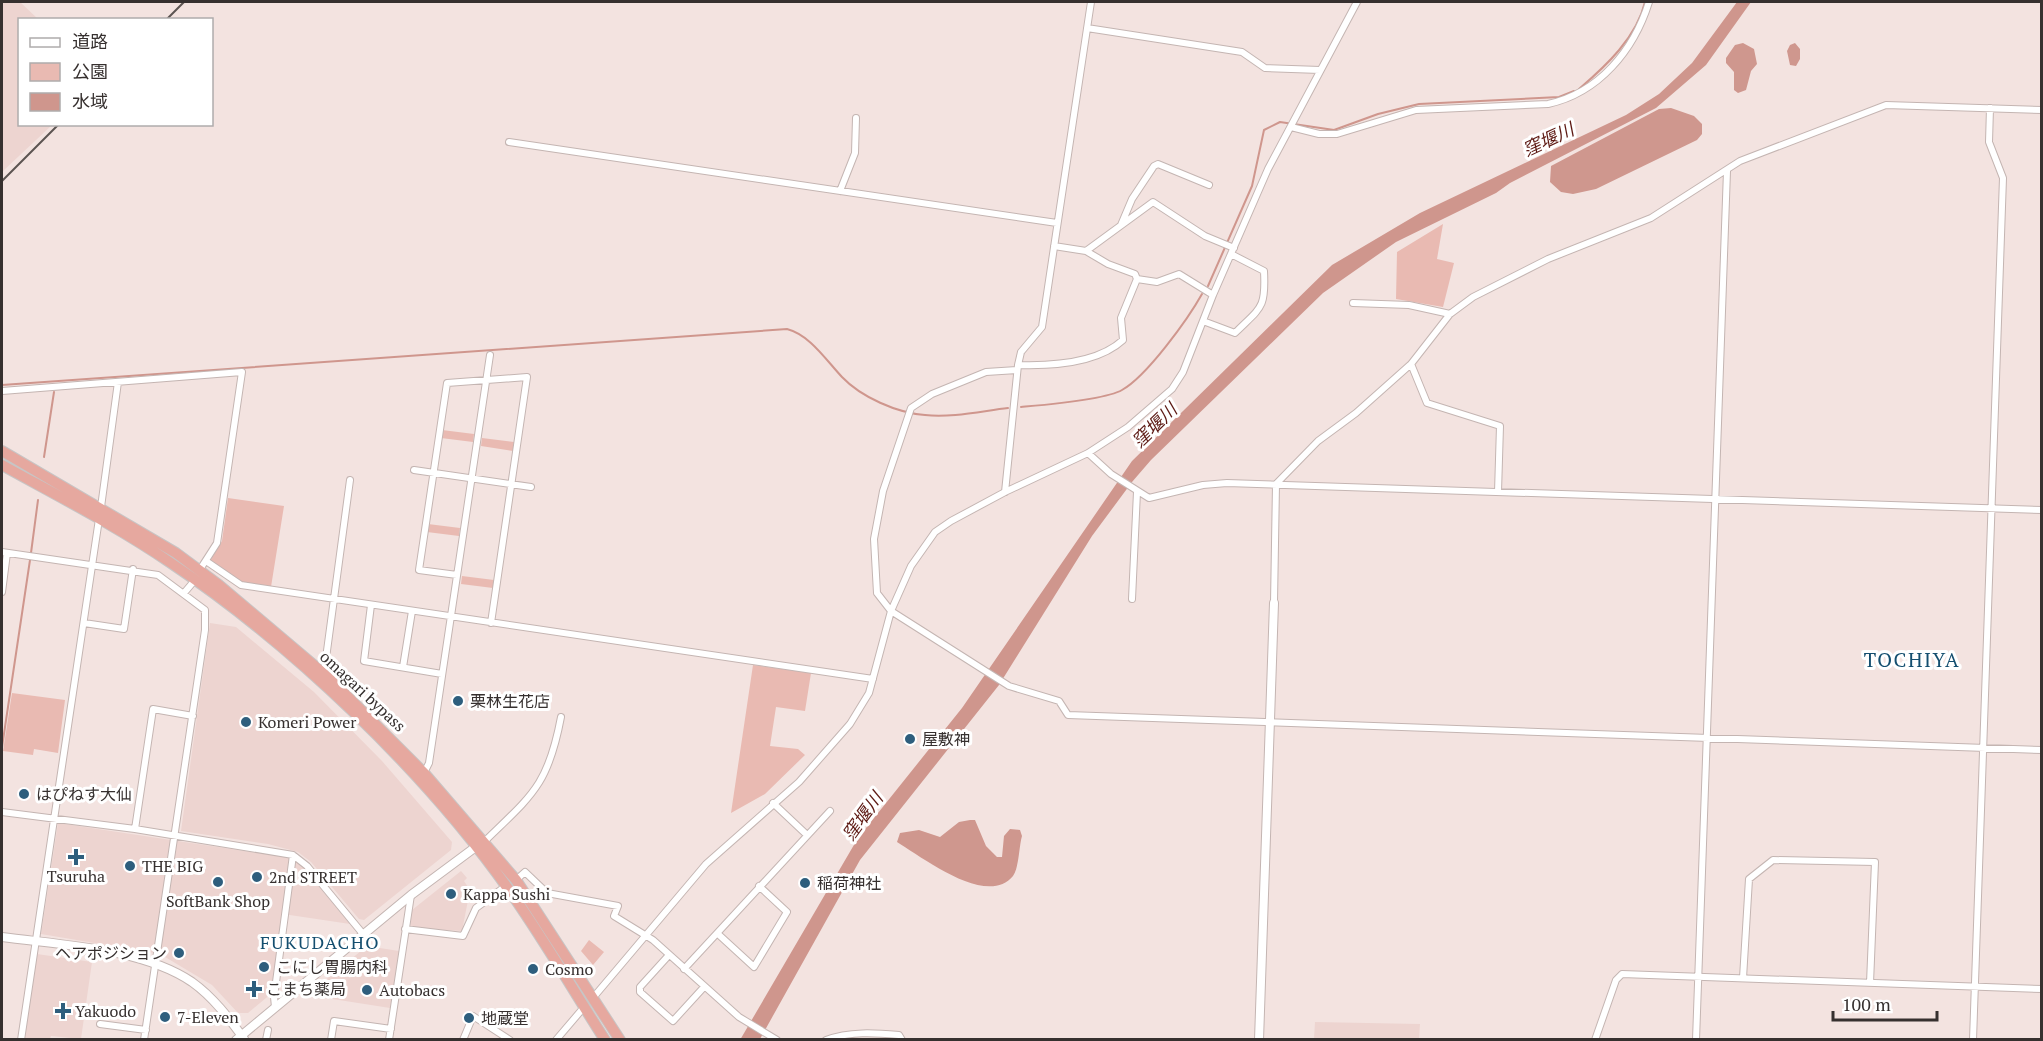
<svg xmlns="http://www.w3.org/2000/svg" width="2043" height="1041" font-family="'PT Serif','Noto Sans JP',serif">
	<style>
		.built { fill: #edd4d0 }
		.green { fill: #e9bab2 }
		.forest { fill: #cf978e }
		.water { fill: #cf968d }
		.lines { fill: none; stroke-linecap: round; stroke-linejoin: round }
		.stream { stroke: #cf968d; stroke-width: 2 }
		.minor-casing { stroke: #c4b5b2; stroke-width: 8 }
		.tertiary-casing { stroke: #c4b5b2; stroke-width: 10 }
		.trunk-casing { stroke: #c7c5c5; stroke-width: 12 }
		.minor { stroke: #fff; stroke-width: 6 }
		.tertiary { stroke: #fff; stroke-width: 8 }
		.trunk { stroke: #e6a89f; stroke-width: 10 }
		.rail { stroke: #5c5452; stroke-width: 2 }
		.poi-dot { fill: #2e5e7d; stroke: #fff; stroke-width: 2 }
		.labels { text-anchor: middle; dominant-baseline: central; stroke-width: 6; stroke-linejoin: round; paint-order: stroke }
		.street-label { font-size: 16px; fill: #36302f; stroke: #fff }
		.poi-label { font-size: 16px; fill: #36302f; stroke: #fff; text-anchor: start }
		.water-label { font-size: 18px; font-style: italic; fill: #5d1913; stroke: #fff }
		.neighbourhood-label { font-size: 18px; letter-spacing: 1.5px; fill: #144e6f; stroke: #fff }
		.quarter-label { font-size: 20px; letter-spacing: 1.5px; fill: #144e6f; stroke: #fff }
	</style>
	<rect width="100%" height="100%" fill="#f3e3e0"/>
	<!-- built -->
	<path class="built" d="M2,2H20L38,19L20,20V124L52,125L2,172Z
		M210,623L236,627L314,692L382,761L452,842L451,850L364,920L359,919L311,862L298,852L268,844L181,831Z
		M58,823L291,858L301,865L350,924L283,914L272,993L248,1013H238L212,985L160,954L41,934Z
		M461,871L467,878L464,881L470,890L462,931L410,928L412,910Z
		M367,946L399,951L390,1008L307,995Z
		M37,954L92,962L81,1039L51,1036L50,1039H24Z
		M1315,1022L1420,1024L1419,1039H1314Z"/>
	<!-- green -->
	<path class="green" d="M1443,224L1437,259L1454,263L1443,307L1396,299L1397,252Z
		M442,430L474,434L473,442L441,438Z
		M482,438L514,442L513,451L481,446Z
		M228,498L284,506L271,587L242,583L210,561L222,541Z
		M428,524L460,528L459,536L427,532Z
		M462,576L494,580L493,588L461,584Z
		M753,665L811,673L805,711L776,707L770,746L798,749L805,755L765,794L731,813Z
		M12,693L65,700L58,753L34,749L33,755L3,751Z
		M589,940L604,952L593,965L581,951Z"/>
	<!-- forest -->
	<path class="forest" d="M1743,43L1754,49L1757,64L1751,71L1746,90L1738,93L1734,90V72L1726,63V58L1735,45Z
		M1795,43L1800,49V59L1796,66L1790,65L1787,51L1790,45Z
		M1671,108L1694,116L1702,124V134L1697,140L1596,189L1573,194L1561,192L1550,182L1551,166L1659,109Z
		M970,820H975L986,846L997,857H1002L1004,836L1010,829L1020,830L1022,836C1019,846 1019,868 1013,876C987,908 922,857 897,842L900,833L919,830L940,837L959,822Z"/>
	<!-- water -->
	<path class="water" d="M1737,2H1751L1706,65L1656,108L1510,183L1496,193L1396,242L1323,293L1151,460L1132,482L1092,536L999,685L860,860L760,1039L740,1040L858,838L962,708L1132,461L1332,265L1420,213L1626,115L1659,94L1692,63Z"/>
	<g class="lines">
		<!-- stream -->
		<path class="stream" d="M1579,89C1606,66 1637,37 1645,2
			M1208,286L1252,186L1264,130L1280,122L1334,130L1378,114L1419,104L1559,97L1574,91
			M2,385L787,329C810,335 826,360 842,377C861,397 897,413 925,415C951,418 982,411 1008,408
			M1021,407C1043,405 1105,400 1122,390C1147,376 1188,319 1202,294
			M44,457L54,392
			M31,553L38,500
			M2,747L30,560"/>
		<!-- minor casing -->
		<g class="minor-casing">
			<path id="minor" d="M1087,28L1242,52L1265,68L1320,70
				M1291,127L1319,134H1337L1416,110L1548,104C1599,93 1634,50 1649,2
				M509,142L1057,223
				M840,191L855,153L856,118
				M1121,225L1132,199L1154,166L1158,164L1209,185
				M1086,251L1153,202L1205,236L1234,248
				M1137,279L1157,282L1179,274L1213,295
				M1353,303L1409,305L1450,314
				M1203,321L1235,333C1261,307 1266,309 1264,271L1231,254
				M1411,364L1427,403L1500,426L1498,492
				M1018,365C1051,366 1098,363 1123,340L1121,318L1137,279L1135,274L1108,264L1086,251L1054,246
				M1017,370L986,372L932,394L911,408L883,491L874,539L877,593L891,611L1009,686L1059,701L1068,715L2042,750
				M2,391L242,372L217,543L199,571
				M1088,453L1111,474L1149,498L1203,485L1227,483L2042,510
				M414,470L531,487
				M1005,492L1018,365L1021,352L1042,327L1091,2
				M101,507L118,382
				M2,552L158,575L205,610V630L144,1040
				M206,561L241,585L873,679
				M457,575L419,570L447,383L527,377L491,623
				M2,592L7,553
				M184,593L195,580
				M1132,599L1137,492
				M1274,603L1276,484L1318,441L1356,413L1411,364L1450,314L1473,297L1548,259L1651,218L1740,161L1886,105L2042,110
				M371,605L364,661L442,674
				M84,623L124,629L133,569
				M403,667L412,611
				M324,673L350,480
				M424,773L429,763L490,355
				M773,803L807,835
				M2,812L135,829L293,855L307,866L363,934
				M135,829L153,709L193,716
				M484,842C532,795 548,786 561,717
				M516,880L525,872L547,893L618,906L614,916L653,940L739,1017L777,1040
				M405,929L463,936L476,908L506,886
				M718,934L754,967L787,912L759,886
				M669,955L640,987V992L673,1021L704,987
				M684,969L830,811
				M1743,978L1749,879L1773,860L1875,862L1870,983
				M592,999L706,864L799,782L850,724L869,693L891,611L911,566L935,532L951,521L1005,492L1088,453L1128,427L1172,389L1183,372L1213,295L1268,169L1357,2
				M275,1007L274,997L293,855
				M100,1024L146,1030
				M21,1040L99,519
				M266,1040L268,1030
				M331,1040L334,1021L391,1029
				M389,1040L411,895
				M463,1040L473,1016L510,1040
				M556,1040L585,1006
				M826,1040C849,1031 876,1033 899,1035L902,1040
				M1595,1040L1616,980L1622,974L2042,989
				M1696,1040L1727,171
				M1973,1040L2003,178L1989,142L1990,108"/>
		</g>
		<!-- tertiary casing -->
		<g class="tertiary-casing">
			<path id="tertiary" d="M2,937C60,945 142,948 192,982C213,997 229,1018 244,1039
				M236,1040L411,895L481,843
				M1259,1040L1274,603"/>
		</g>
		<!-- trunk casing -->
		<g class="trunk-casing">
			<path id="trunk" d="M2,451L176,553L219,585L329,678L424,773L516,880L620,1040
				M2,465C58,496 117,526 171,563C292,644 425,771 509,890C543,938 573,990 605,1040"/>
		</g>
		<!-- minor -->
		<use href="#minor" class="minor"/>
		<!-- tertiary -->
		<use href="#tertiary" class="tertiary"/>
		<!-- trunk -->
		<use href="#trunk" class="trunk"/>
		<!-- rail -->
		<path class="rail" d="M166,20L184,2
			M2,181L59,124"/>
	</g>
	<!-- markers -->
	<g class="poi-dot">
		<circle cx="458" cy="701" r="6"/>
		<circle cx="246" cy="722" r="6"/>
		<circle cx="910" cy="739" r="6"/>
		<circle cx="24" cy="794" r="6"/>
		<path d="M73 848h6v6h6v6h-6v6h-6v-6h-6v-6h6z"/>
		<circle cx="130" cy="866" r="6"/>
		<circle cx="257" cy="877" r="6"/>
		<circle cx="218" cy="882" r="6"/>
		<circle cx="805" cy="883" r="6"/>
		<circle cx="451" cy="894" r="6"/>
		<circle cx="179" cy="953" r="6"/>
		<circle cx="264" cy="967" r="6"/>
		<circle cx="533" cy="969" r="6"/>
		<path d="M251 980h6v6h6v6h-6v6h-6v-6h-6v-6h6z"/>
		<circle cx="367" cy="990" r="6"/>
		<path d="M60 1002h6v6h6v6h-6v6h-6v-6h-6v-6h6z"/>
		<circle cx="165" cy="1017" r="6"/>
		<circle cx="469" cy="1018" r="6"/>
	</g>
	<g class="labels">
		<!-- street labels -->
		<g class="street-label">
			<text transform="translate(363 691) rotate(43)">omagari bypass</text>
		</g>
		<!-- poi labels -->
		<g class="poi-label">
			<text x="470" y="701">栗林生花店</text>
			<text x="258" y="722">Komeri Power</text>
			<text x="922" y="739">屋敷神</text>
			<text x="36" y="794">はぴねす大仙</text>
			<text x="142" y="866">THE BIG</text>
			<text x="76" y="876" text-anchor="middle">Tsuruha</text>
			<text x="269" y="877">2nd STREET</text>
			<text x="817" y="883">稲荷神社</text>
			<text x="463" y="894">Kappa Sushi</text>
			<text x="218" y="901" text-anchor="middle">SoftBank Shop</text>
			<text x="167" y="953" text-anchor="end">ヘアポジション</text>
			<text x="276" y="967">こにし胃腸内科</text>
			<text x="545" y="969">Cosmo</text>
			<text x="266" y="989">こまち薬局</text>
			<text x="379" y="990">Autobacs</text>
			<text x="75" y="1011">Yakuodo</text>
			<text x="177" y="1017">7-Eleven</text>
			<text x="481" y="1018">地蔵堂</text>
		</g>
		<!-- water labels -->
		<g class="water-label">
			<text transform="translate(1548 139) rotate(-25)">窪堰川</text>
			<text transform="translate(1154 425) rotate(-44)">窪堰川</text>
			<text transform="translate(862 816) rotate(-54)">窪堰川</text>
		</g>
		<!-- neighbourhood labels -->
		<g class="neighbourhood-label">
			<text x="320" y="942">FUKUDACHO</text>
		</g>
		<!-- quarter labels -->
		<g class="quarter-label">
			<text x="1912" y="659">TOCHIYA</text>
		</g>
	</g>
	<!-- border -->
	<rect width="2043" height="1041" fill="none" stroke="#36302f" stroke-width="6"/>
	<!-- legend -->
	<rect x="18" y="18" width="195" height="108" fill="#ffffff" stroke="#afacac" stroke-width="1.5"/>
	<rect x="30" y="38" width="30" height="9" fill="#ffffff" stroke="#afacac" stroke-width="1.5"/>
	<text x="72" y="48" font-size="18" fill="#36302f">道路</text>
	<rect x="30" y="63" width="30" height="18" fill="#e9bab2" stroke="#afacac" stroke-width="1.5"/>
	<text x="72" y="78" font-size="18" fill="#36302f">公園</text>
	<rect x="30" y="93" width="30" height="18" fill="#cf968d" stroke="#afacac" stroke-width="1.5"/>
	<text x="72" y="108" font-size="18" fill="#36302f">水域</text>
	<!-- scale -->
	<path d="M1833 1011v9h104v-9" fill="none" stroke="#36302f" stroke-width="3"/>
	<text x="1842" y="1011" font-size="18" fill="#36302f" stroke="#ffffff" stroke-width="4.5" paint-order="stroke">100 m</text>
</svg>
